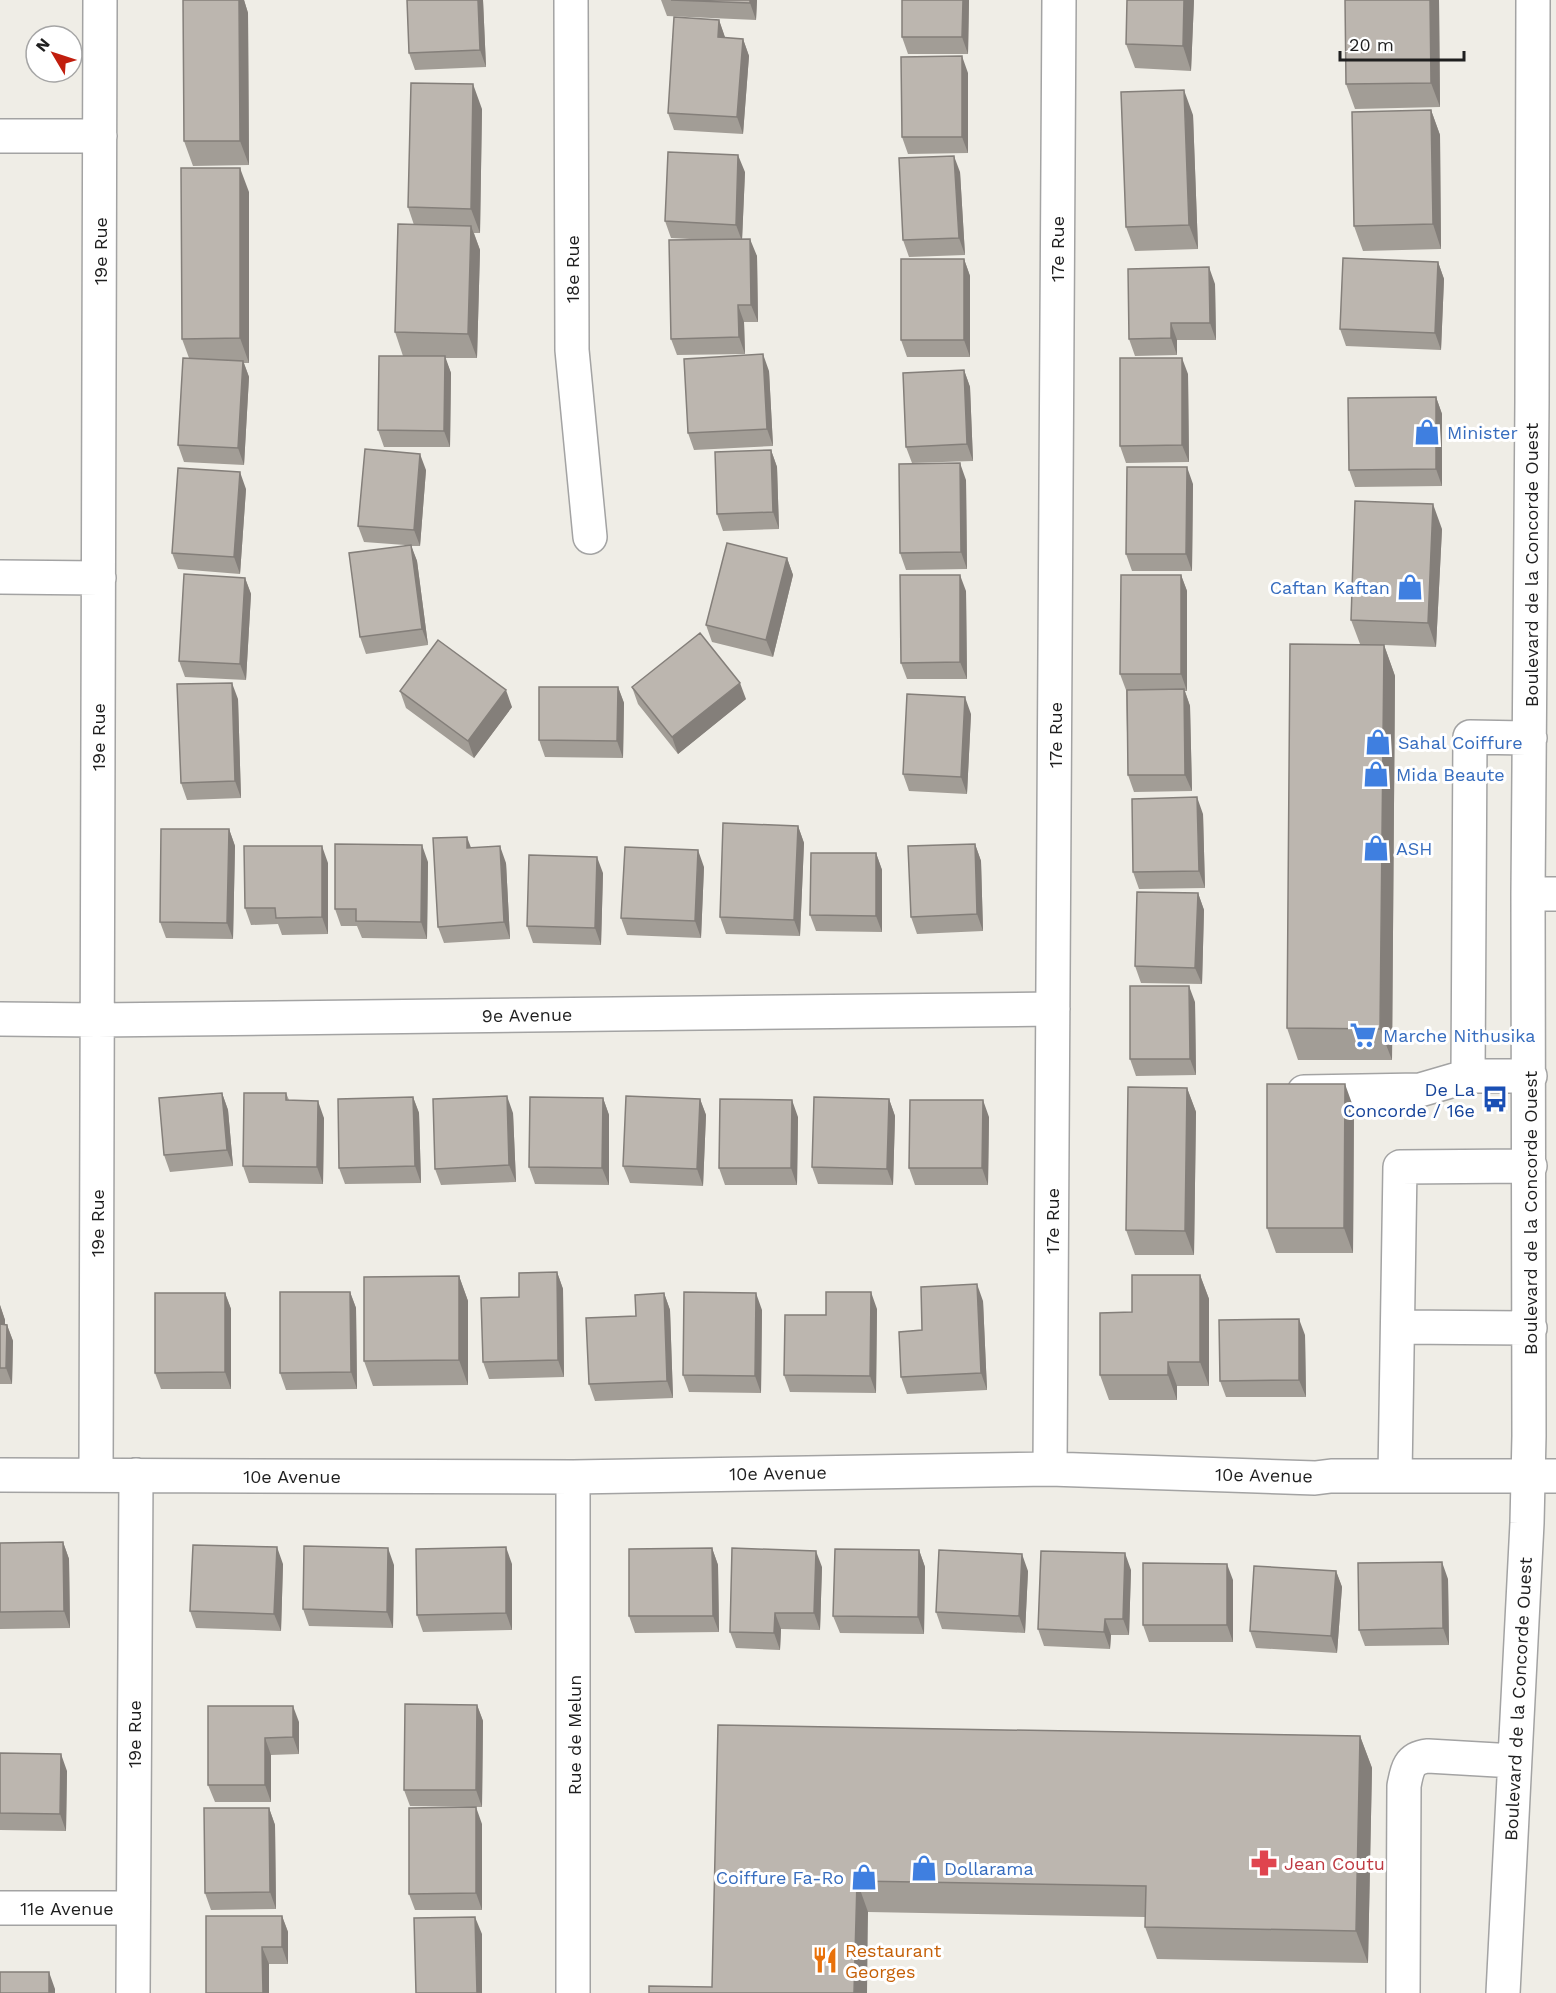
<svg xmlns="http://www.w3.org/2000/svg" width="1556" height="1993" font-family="'Work Sans',sans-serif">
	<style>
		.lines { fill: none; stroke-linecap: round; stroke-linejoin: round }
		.minor-casing { stroke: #a3a3a3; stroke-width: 36 }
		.minor { stroke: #fff; stroke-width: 33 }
		.wall { fill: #a29d96 }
		.shaded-wall { fill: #847f7a }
		.building { fill: #bcb6af; stroke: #847f7a; stroke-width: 1.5 }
		.labels { text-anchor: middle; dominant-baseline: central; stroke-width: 6; stroke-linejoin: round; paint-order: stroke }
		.street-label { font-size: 18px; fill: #1f1f1f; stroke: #fff }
		.shop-label { font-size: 18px; fill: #366cbe; stroke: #fff; text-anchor: start }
		.transit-label { font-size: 18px; fill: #164399; stroke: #fff; text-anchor: end }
		.health-label { font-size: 18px; fill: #be3a42; stroke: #fff; text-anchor: start }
		.food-label { font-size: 18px; fill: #c56008; stroke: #fff; text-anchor: start }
	</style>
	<rect width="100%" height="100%" fill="#efede6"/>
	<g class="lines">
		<!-- minor casing -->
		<g class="minor-casing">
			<path id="minor" d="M571,0L572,350L590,537
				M0,136H100
				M0,577L99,578
				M1530,738L1470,737L1468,1076H1530
				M1528,894H1556
				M0,1019L97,1020L1053,1009
				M1304,1092L1420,1090L1468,1076
				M1399,1327L1530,1328
				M1050,1469L1059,0
				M0,1475L573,1477L1050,1469L1315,1478L1331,1476H1556
				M96,1475L100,0
				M1395,1476L1400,1167L1530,1166
				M0,1908H133
				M133,1993L136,1475
				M573,1993V1477
				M1403,1993L1404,1786C1407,1769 1409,1758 1428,1756L1514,1761
				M1503,1993L1527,1523L1529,1436L1528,894L1532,402L1533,0"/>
		</g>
		<!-- minor -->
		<use href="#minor" class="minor"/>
	</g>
	<!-- wall -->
	<path class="wall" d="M183,0H244L248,13L249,165L193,166L184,141Z
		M407,0H483L486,67L415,70L409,53Z
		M661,0H757L756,20L667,16Z
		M902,0H969L968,54H908L902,37Z
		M1194,0L1191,71L1135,68L1126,44Z
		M1345,0H1439L1440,107L1355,109L1346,84Z
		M719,20L725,38L743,39L749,56L743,134L674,130L668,113Z
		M968,73V153L908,154L902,137Z
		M482,109L480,233H474L480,250L477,358H445L451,373L450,447H384L378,430L403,356L395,332L414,225L408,207Z
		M1431,110L1440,135L1441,249L1363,251L1354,226Z
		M1193,115L1198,249L1135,251L1126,227Z
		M745,172L742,239L757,256L758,322H744L745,354L677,355L671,339L708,240L671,238L665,221Z
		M960,172L965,255L909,257L903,240Z
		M249,192V363H244L249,377L244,465L184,462L178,445L189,358L182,339Z
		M964,259L970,276V357H907L901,340Z
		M1438,262L1444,279L1441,350L1346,346L1340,329Z
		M1215,284L1216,340H1177V355L1135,356L1129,339Z
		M964,370L970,387L973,461L912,463L906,447Z
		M769,371L773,446L694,450L688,433Z
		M1188,374L1189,462L1126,463L1120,446Z
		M1436,397L1442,414V486L1355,487L1349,470Z
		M771,450L777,467L779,529L723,531L717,514Z
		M426,470L420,546H411L417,561L428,645L366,654L360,637L405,545L364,542L358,526Z
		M966,480L967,569L906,570L900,553Z
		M1193,484L1192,571H1132L1126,554Z
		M246,489L240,574L178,569L172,553Z
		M1442,529L1436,647L1384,645L1395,676L1392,1060H1298L1287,1028L1360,644L1351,620Z
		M787,558L793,575L773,657L712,642L706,625Z
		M1181,575L1187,591V691H1185L1190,706L1192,791L1134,792L1128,775L1126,690L1120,674Z
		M245,578L251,594L246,680L185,677L179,661Z
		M966,591L967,679H907L901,663Z
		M618,687L624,703L623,758L545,757L539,740Z
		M632,687L746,699L678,754L638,704Z
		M400,691L512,707L474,758L406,708Z
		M238,699L241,798L187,800L181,783Z
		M971,714L967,794L909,791L903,774Z
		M1203,814L1205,888L1139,889L1133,872Z
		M798,826L804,843L800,936L726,934L720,917Z
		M229,829L235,846L233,939L166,938L160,922Z
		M975,844L981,861L983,931L917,934L911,917Z
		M876,853L882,870V932L816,931L810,915Z
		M428,862L427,939L362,938L357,926H341L335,909Z
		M328,863V934L282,935L278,924L251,925L245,908Z
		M506,863L510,939L444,943L438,927Z
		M704,867L701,938L627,935L621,918Z
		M603,873L601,945L533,943L527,926Z
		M1198,893L1204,910L1202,984L1141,983L1135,966Z
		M1195,1002L1196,1075L1136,1076L1130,1059Z
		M1187,1088L1196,1112L1194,1255H1135L1126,1230Z
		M222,1093L228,1110L233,1166L170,1172L164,1155Z
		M286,1093L289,1100L324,1118L323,1184L249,1183L243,1166Z
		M413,1097L419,1113L421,1183L345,1184L339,1168Z
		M603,1098L609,1115V1185L535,1184L529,1167Z
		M700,1099L706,1115L703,1186L630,1183L623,1166Z
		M889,1099L895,1116L893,1185L818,1184L812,1167Z
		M1354,1109L1353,1253H1276L1267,1228Z
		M513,1113L516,1182L441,1185L435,1169Z
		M798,1117L797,1185H725L719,1168Z
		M989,1117L988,1185H915L909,1168Z
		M557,1272L563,1289L564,1377L489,1379L483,1362L519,1297Z
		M1200,1275L1209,1299V1386H1177V1400H1109L1100,1375L1132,1312Z
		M459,1276L468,1301V1385L373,1386L364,1361Z
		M350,1292L356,1308L357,1389L286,1390L280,1373Z
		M225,1293L231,1309V1389H161L155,1373Z
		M664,1293L670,1310L673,1398L595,1401L589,1384L636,1316Z
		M983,1301L987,1390L907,1394L901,1377L922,1330Z
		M0,1305L5,1320V1325H7L13,1341L12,1384H0Z
		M877,1309L876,1393L790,1392L784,1375L826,1315Z
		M762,1310L761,1393L689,1392L683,1375Z
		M1305,1335L1306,1397H1226L1220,1381Z
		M63,1542L69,1559L70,1628L0,1629V1543Z
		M712,1548L718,1565L719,1632L635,1633L629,1616Z
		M919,1550L925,1567L924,1634L840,1633L833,1616Z
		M283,1564L281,1631L196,1628L190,1611Z
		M512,1564V1630L423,1632L417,1615Z
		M394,1565L393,1628L309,1626L303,1609Z
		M822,1567L820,1630L781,1629L780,1650L736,1648L730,1632Z
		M1131,1570L1129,1635H1111L1110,1649L1044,1646L1038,1629Z
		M1028,1571L1025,1633L942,1629L936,1612Z
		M1336,1571L1342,1587L1337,1653L1256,1648L1250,1631Z
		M1448,1579L1449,1645L1365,1646L1359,1630Z
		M1233,1580V1642H1149L1143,1625Z
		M477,1705L483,1721L482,1807L410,1806L404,1790Z
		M208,1706L299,1722V1754L271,1755V1802H215L208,1785Z
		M718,1725L1360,1736L1372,1768L1368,1963L1157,1959L1145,1927V1917L868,1912L712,1987Z
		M0,1753L67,1771L66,1831L0,1830Z
		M269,1808L275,1825L276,1909L211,1910L205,1893Z
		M482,1824V1910H415L409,1894Z
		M282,1916L288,1932V1964H269L206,1993Z"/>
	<!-- shaded-wall -->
	<path class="shaded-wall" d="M239,0H244L248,13L249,165L240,141Z
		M478,0H483L486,67L480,50Z
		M750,0H757L756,20L750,3Z
		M963,0H969L968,54L962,37Z
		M1184,0H1194L1191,71L1183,46Z
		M1430,0H1439L1440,107L1431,83Z
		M719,20L725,37L724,54L718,37Z
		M743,39L749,56L743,134L737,117Z
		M962,56L968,73V153L962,137Z
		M473,84L482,109L480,233L471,209Z
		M1184,90L1193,115L1198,249L1189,225Z
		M1431,110L1440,135L1441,249L1433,224Z
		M738,155L745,172L742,241L736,225Z
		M954,156L960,172L965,255L959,238Z
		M240,168L249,192V363L240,338Z
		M471,226L480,250L477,358L468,334Z
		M750,239L757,256L758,322L751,305Z
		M964,259L970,276V357L964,340Z
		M1438,262L1444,279L1441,350L1435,333Z
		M1209,267L1215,284L1216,340L1210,323Z
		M738,305L744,322L745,354L739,337Z
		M1171,323L1177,340V355L1171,338Z
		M763,354L769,371L773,446L767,429Z
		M445,356L451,373L450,447L444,431Z
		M1182,358L1188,374L1189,462L1182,445Z
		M243,361L249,377L244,465L238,448Z
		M964,370L970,387L973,461L967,444Z
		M1436,397L1442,414V486L1436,469Z
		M771,450L777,467L779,529L773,512Z
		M420,454L426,470L420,546L414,530Z
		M960,463L966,480L967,569L961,552Z
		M1187,467L1193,484L1192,571L1186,554Z
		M240,472L246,489L240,574L234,557Z
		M1433,504L1442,529L1436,647L1428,623Z
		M411,545L417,561L428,645L422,629Z
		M787,558L793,575L773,657L766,640Z
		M960,575L966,591L967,679L960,662Z
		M1181,575L1187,591V691L1181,674Z
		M245,578L251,594L246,680L240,664Z
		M1384,645L1395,676L1392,1060L1380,1029Z
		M232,683L238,699L241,798L235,781Z
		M740,683L746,699L678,754L672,737Z
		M618,687L624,703L623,758L617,741Z
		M1184,689L1190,706L1192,791L1185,775Z
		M506,690L512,707L474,758L468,741Z
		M965,697L971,714L967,794L961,777Z
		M1197,797L1203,814L1205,888L1199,871Z
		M798,826L804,843L800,936L794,920Z
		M229,829L235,846L233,939L227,923Z
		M467,837L473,853L467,848Z
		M975,844L981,861L983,931L977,914Z
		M422,845L428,862L427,939L421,922Z
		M322,846L328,863V934L322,917Z
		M500,846L506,863L510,939L504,922Z
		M698,850L704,867L701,938L695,921Z
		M876,853L882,870V932L876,916Z
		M597,857L603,873L601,945L595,928Z
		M1198,893L1204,910L1202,984L1195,968Z
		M1189,986L1195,1002L1196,1075L1190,1059Z
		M1345,1084L1354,1109L1353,1253L1344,1228Z
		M1187,1088L1196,1112L1194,1255L1185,1231Z
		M222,1093L228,1110L233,1166L227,1150Z
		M507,1096L513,1113L516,1182L509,1165Z
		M413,1097L419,1113L421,1183L415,1166Z
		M603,1098L609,1115V1185L602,1168Z
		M700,1099L706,1115L703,1186L697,1169Z
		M889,1099L895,1116L893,1185L887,1169Z
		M792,1100L798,1117L797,1185L791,1168Z
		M983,1100L989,1117L988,1185L982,1168Z
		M318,1101L324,1118L323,1184L317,1167Z
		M557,1272L563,1289L564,1377L558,1360Z
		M1200,1275L1209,1299V1386L1200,1362Z
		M459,1276L468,1301V1385L459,1360Z
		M977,1284L983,1301L987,1390L981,1373Z
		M350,1292L356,1308L357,1389L351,1372Z
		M871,1292L877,1309L876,1393L870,1376Z
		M225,1293L231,1309V1389L225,1372Z
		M664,1293L670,1310L673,1398L667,1381Z
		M756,1293L762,1310L761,1393L755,1376Z
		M0,1305L5,1320V1341L0,1328Z
		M1299,1319L1305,1335L1306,1397L1299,1380Z
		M7,1325L13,1341L12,1384L6,1368Z
		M1168,1362L1177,1386V1400L1168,1375Z
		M63,1542L69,1559L70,1628L64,1611Z
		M277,1547L283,1564L281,1631L274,1614Z
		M506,1547L512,1564V1630L506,1613Z
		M388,1548L394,1565L393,1628L387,1612Z
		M712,1548L718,1565L719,1632L713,1616Z
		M919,1550L925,1567L924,1634L918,1617Z
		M816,1551L822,1567L820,1630L814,1613Z
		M1125,1553L1131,1570L1129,1635L1123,1619Z
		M1022,1554L1028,1571L1025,1633L1019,1616Z
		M1442,1562L1448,1579L1449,1645L1443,1628Z
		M1227,1564L1233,1580V1642L1227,1625Z
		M1336,1571L1342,1587L1337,1653L1331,1636Z
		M775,1613L781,1629L780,1650L774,1633Z
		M1105,1619L1111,1635L1110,1649L1104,1632Z
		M477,1705L483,1721L482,1807L476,1790Z
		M293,1706L299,1722V1754L293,1737Z
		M1360,1736L1372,1768L1368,1963L1356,1931Z
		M265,1738L271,1755V1802L265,1785Z
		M61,1754L67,1771L66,1831L60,1814Z
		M476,1807L482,1824V1910L476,1893Z
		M269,1808L275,1825L276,1909L270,1892Z
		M857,1881L868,1912L867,1993H854Z
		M282,1916L288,1932V1964L282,1947Z
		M475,1917L482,1934V1993H477Z
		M262,1947L269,1964V1993H263Z
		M49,1972L55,1989V1993H49Z"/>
	<!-- building -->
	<path class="building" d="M183,0H239L240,141H184Z
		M407,0H478L480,50L409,53Z
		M671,0H750V3Z
		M902,0H963L962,37H902Z
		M1127,0H1184L1183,46L1126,44Z
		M1345,0H1430L1431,83L1346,84Z
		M674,17L719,20L718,37L743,39L737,117L668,113Z
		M962,56V137H902L901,57Z
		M411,83L473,84L471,209L408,207Z
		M1184,90L1189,225L1126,227L1121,92Z
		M1431,110L1433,224L1354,226L1352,112Z
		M668,152L738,155L736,225L665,221Z
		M954,156L959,238L903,240L899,158Z
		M181,168H240V338L182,339Z
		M398,224L471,226L468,334L395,332Z
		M750,239L751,305H738L739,337L671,339L669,240Z
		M1343,258L1438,262L1435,333L1340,329Z
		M901,259H964V340H901Z
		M1209,267L1210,323H1171V338L1129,339L1128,269Z
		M763,354L767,429L688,433L684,359Z
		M379,356H445L444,431L378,430Z
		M183,358L243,361L238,448L178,445Z
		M1120,358H1182V445L1120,446Z
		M964,370L967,444L906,447L903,373Z
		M1436,397V469L1349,470L1348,398Z
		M365,449L420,454L414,530L358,526Z
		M771,450L773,512L717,514L715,452Z
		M960,463L961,552L900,553L899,464Z
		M1127,467H1187L1186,554H1126Z
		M178,468L240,472L234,557L172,553Z
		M1355,501L1433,504L1428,623L1351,620Z
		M727,543L787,558L766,640L706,625Z
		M411,545L422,629L360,637L349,553Z
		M184,574L245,578L240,664L179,661Z
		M900,575H960V662L901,663Z
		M1121,575H1181V674H1120Z
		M700,633L740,683L672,737L632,687Z
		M438,640L506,690L468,741L400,691Z
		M1290,644L1384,645L1380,1029L1287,1028Z
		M232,683L235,781L181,783L177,684Z
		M539,687H618L617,741L539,740Z
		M1184,689L1185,775H1128L1127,690Z
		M907,694L965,697L961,777L903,774Z
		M1197,797L1199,871L1133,872L1132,799Z
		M723,823L798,826L794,920L720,917Z
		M161,829H229L227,923L160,922Z
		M467,837V848L500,846L504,922L438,927L433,838Z
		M335,844L422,845L421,922L356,921V909H335Z
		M975,844L977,914L911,917L908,846Z
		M244,846H322V917L276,918L275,908H245Z
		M625,847L698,850L695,921L621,918Z
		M811,853H876V916L810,915Z
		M529,855L597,857L595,928L527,926Z
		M1137,892L1198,893L1195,968L1135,966Z
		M1130,986H1189L1190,1059H1130Z
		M1267,1084H1345L1344,1228H1267Z
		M1128,1087L1187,1088L1185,1231L1126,1230Z
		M222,1093L227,1150L164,1155L159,1098Z
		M244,1093H286V1100L318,1101L317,1167L243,1166Z
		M507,1096L509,1165L435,1169L433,1099Z
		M626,1096L700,1099L697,1169L623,1166Z
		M413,1097L415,1166L339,1168L338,1099Z
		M530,1097L603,1098L602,1168L529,1167Z
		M814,1097L889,1099L887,1169L812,1167Z
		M720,1099L792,1100L791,1168H719Z
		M910,1100H983L982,1168H909Z
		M557,1272L558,1360L483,1362L481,1298L519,1297V1273Z
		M1132,1275H1200V1362H1168V1375H1100V1313L1132,1312Z
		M459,1276V1360L364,1361V1277Z
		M977,1284L981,1373L901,1377L899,1332L922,1330L921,1287Z
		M280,1292H350L351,1372L280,1373Z
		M684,1292L756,1293L755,1376L683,1375Z
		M826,1292H871L870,1376L784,1375L785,1315H826Z
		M155,1293H225V1372L155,1373Z
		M664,1293L667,1381L589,1384L586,1318L636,1316L635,1295Z
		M1299,1319V1380L1220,1381L1219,1320Z
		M0,1324L7,1325L6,1368H0Z
		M63,1542L64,1611L0,1612V1543Z
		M193,1545L277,1547L274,1614L190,1611Z
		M304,1546L388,1548L387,1612L303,1609Z
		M506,1547V1613L417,1615L416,1549Z
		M712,1548L713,1616H629V1549Z
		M732,1548L816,1551L814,1613H775L774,1633L730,1632Z
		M835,1549L919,1550L918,1617L833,1616Z
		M939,1550L1022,1554L1019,1616L936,1612Z
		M1041,1551L1125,1553L1123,1619H1105L1104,1632L1038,1629Z
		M1442,1562L1443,1628L1359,1630L1358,1563Z
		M1143,1563L1227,1564V1625H1143Z
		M1254,1566L1336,1571L1331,1636L1250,1631Z
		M405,1704L477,1705L476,1790H404Z
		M208,1706H293V1737L265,1738V1785H208Z
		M718,1725L1360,1736L1356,1931L1145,1927L1146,1886L857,1881L854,1993H649V1986L712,1987Z
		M0,1753L61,1754L60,1814L0,1813Z
		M476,1807V1893L409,1894V1808Z
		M204,1808H269L270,1892L205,1893Z
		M206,1916H282V1947H262L263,1993H206Z
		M475,1917L477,1993H416L414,1918Z
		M0,1972H49V1993H0Z"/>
	<!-- icons -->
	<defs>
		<g id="shop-bare" transform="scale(2.07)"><path d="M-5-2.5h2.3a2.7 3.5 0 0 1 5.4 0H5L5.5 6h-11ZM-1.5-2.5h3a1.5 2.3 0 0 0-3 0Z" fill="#3f7fe0" stroke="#fff" stroke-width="2.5" paint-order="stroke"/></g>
		<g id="supermarket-bare" transform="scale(2.07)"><path d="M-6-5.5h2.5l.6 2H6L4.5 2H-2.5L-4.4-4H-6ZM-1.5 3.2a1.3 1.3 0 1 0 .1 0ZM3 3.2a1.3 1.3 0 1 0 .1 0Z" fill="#3f7fe0" stroke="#fff" stroke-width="2.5" paint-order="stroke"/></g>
		<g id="bus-bare" transform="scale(2.07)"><path d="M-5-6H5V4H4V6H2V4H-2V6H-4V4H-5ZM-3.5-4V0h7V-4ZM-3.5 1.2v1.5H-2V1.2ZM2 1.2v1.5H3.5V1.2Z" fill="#1a4fb4" stroke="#fff" stroke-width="2.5" paint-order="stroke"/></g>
		<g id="pharmacy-bare" transform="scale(2.07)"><path d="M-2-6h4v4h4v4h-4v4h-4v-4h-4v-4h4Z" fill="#e0444e" stroke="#fff" stroke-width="2.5" paint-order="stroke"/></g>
		<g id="restaurant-bare" transform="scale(2.07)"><path d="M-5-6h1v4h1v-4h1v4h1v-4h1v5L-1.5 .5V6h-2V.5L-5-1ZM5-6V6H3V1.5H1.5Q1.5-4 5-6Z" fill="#e8710a" stroke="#fff" stroke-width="2.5" paint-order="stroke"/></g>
	</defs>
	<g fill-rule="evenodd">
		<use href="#shop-bare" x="1427" y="432"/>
		<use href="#shop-bare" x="1410" y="587"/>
		<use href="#shop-bare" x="1378" y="742"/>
		<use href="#shop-bare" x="1376" y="774"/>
		<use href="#shop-bare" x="1376" y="848"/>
		<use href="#supermarket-bare" x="1363" y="1035"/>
		<use href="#bus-bare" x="1495" y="1099"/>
		<use href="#pharmacy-bare" x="1264" y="1863"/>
		<use href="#shop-bare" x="924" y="1868"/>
		<use href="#shop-bare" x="864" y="1877"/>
		<use href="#restaurant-bare" x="825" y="1960"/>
	</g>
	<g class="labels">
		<!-- street labels -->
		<g class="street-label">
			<text transform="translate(1057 249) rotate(-90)">17e Rue</text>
			<text transform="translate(100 251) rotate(-90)">19e Rue</text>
			<text transform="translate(572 269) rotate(-90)">18e Rue</text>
			<text transform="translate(1531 565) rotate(-90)">Boulevard de la Concorde Ouest</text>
			<text transform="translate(1055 735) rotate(-90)">17e Rue</text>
			<text transform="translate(98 737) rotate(-90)">19e Rue</text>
			<text transform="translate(527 1015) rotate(-1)">9e Avenue</text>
			<text transform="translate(1530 1213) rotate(-90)">Boulevard de la Concorde Ouest</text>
			<text transform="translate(1052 1221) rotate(-90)">17e Rue</text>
			<text transform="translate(97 1223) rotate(-90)">19e Rue</text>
			<text transform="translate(778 1473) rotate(-1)">10e Avenue</text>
			<text transform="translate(1264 1475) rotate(1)">10e Avenue</text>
			<text x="292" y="1476">10e Avenue</text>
			<text transform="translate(1518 1699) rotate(-87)">Boulevard de la Concorde Ouest</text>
			<text transform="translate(134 1734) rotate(-90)">19e Rue</text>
			<text transform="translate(574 1735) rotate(-90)">Rue de Melun</text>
			<text x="67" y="1908">11e Avenue</text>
		</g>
		<!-- shop labels -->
		<g class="shop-label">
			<text x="1447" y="432">Minister</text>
			<text x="1390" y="587" text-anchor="end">Caftan Kaftan</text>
			<text x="1398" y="742">Sahal Coiffure</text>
			<text x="1396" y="774">Mida Beaute</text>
			<text x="1396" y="848">ASH</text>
			<text x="1383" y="1035">Marche Nithusika</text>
			<text x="944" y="1868">Dollarama</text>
			<text x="844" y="1877" text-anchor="end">Coiffure Fa-Ro</text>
		</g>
		<!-- transit labels -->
		<g class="transit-label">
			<text x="1475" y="1089">De La<tspan x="1475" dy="21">Concorde / 16e</tspan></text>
		</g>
		<!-- health labels -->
		<g class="health-label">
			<text x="1284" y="1863">Jean Coutu</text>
		</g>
		<!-- food labels -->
		<g class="food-label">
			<text x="845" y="1950">Restaurant<tspan x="845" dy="21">Georges</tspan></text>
		</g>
	</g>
	<!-- north arrow -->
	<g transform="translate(54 54) rotate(309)"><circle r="28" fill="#ffffff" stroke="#a5a5a5" stroke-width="1.5"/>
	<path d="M0-4.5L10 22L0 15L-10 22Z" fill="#c11e0e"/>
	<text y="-9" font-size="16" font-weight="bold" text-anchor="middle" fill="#1f1f1f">N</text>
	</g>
	<!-- scale -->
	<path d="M1340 51v9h124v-9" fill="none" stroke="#1f1f1f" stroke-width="3"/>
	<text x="1349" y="51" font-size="18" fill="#1f1f1f" stroke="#ffffff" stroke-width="4.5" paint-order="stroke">20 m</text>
</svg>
